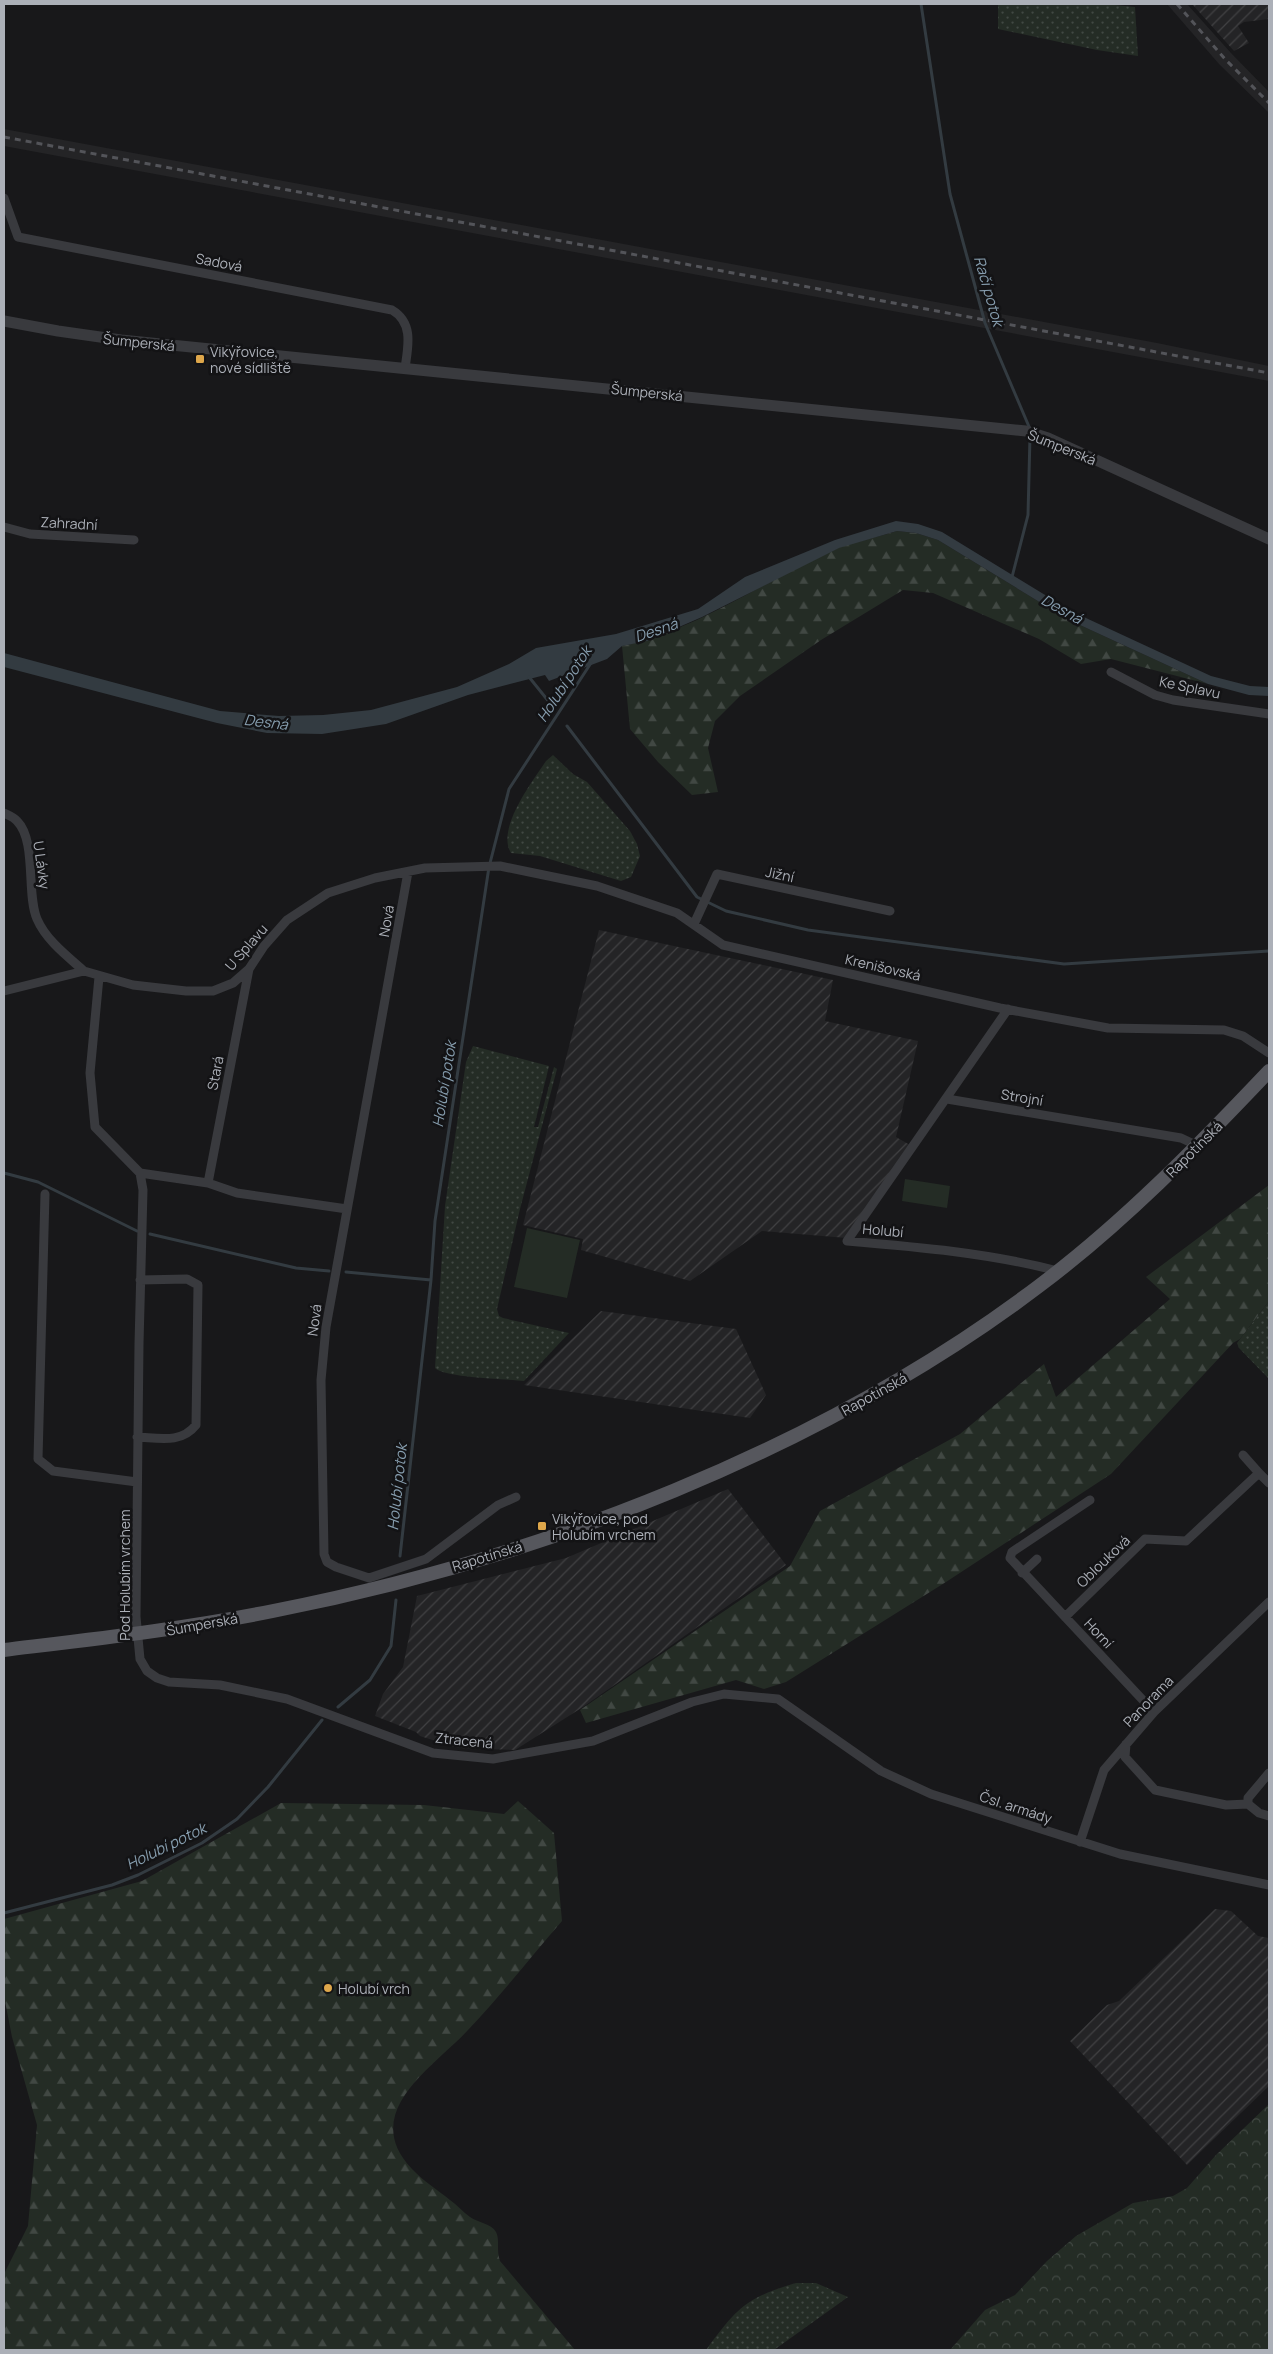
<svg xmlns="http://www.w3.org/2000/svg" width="1273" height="2354" font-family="Manrope,sans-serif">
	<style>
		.built { fill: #242426 }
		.industrial { fill: url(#industrial-furrows) }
		.grass { fill: url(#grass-dots) }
		.forest { fill: url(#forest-firs) }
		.park { fill: url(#park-crowns) }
		.pitch { fill: #242c25 }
		.water { fill: #333b41 }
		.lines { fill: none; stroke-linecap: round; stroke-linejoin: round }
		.stream { stroke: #333b41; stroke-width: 3 }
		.minor { stroke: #393a3e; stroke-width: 9 }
		.tertiary { stroke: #393a3e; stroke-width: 11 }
		.primary { stroke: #56575d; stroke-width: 14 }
		.rail { stroke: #535459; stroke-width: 3; stroke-dasharray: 6 5; stroke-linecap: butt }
		.poi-dot { fill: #dea74b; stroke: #131315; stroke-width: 2 }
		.labels { text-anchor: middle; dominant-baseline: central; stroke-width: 5; stroke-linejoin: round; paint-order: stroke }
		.street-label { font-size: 14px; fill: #acb0b8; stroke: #131315 }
		.poi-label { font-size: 14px; fill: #acb0b8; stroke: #131315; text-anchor: start }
		.water-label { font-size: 15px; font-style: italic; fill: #879eaf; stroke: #131315 }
	</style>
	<defs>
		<pattern id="industrial-furrows" width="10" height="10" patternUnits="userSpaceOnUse" patternTransform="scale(1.25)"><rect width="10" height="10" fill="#242426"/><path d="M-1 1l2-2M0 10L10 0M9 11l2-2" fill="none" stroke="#414143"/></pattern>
		<pattern id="grass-dots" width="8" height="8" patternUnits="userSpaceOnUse" patternTransform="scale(1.25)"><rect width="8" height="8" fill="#242c25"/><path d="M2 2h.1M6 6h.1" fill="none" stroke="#414843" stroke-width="1.8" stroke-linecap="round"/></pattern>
		<pattern id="forest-firs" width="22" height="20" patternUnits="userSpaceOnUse" patternTransform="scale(1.25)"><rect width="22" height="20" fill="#242c25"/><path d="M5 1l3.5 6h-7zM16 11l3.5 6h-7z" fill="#414843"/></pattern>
		<pattern id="park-crowns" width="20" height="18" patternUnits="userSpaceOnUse" patternTransform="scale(1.25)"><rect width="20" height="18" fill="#242c25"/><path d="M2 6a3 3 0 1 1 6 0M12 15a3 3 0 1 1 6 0" fill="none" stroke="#414843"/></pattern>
	</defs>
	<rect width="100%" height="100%" fill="#18181a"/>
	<!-- built -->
	<path class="built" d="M1167,4H1187L1231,53L1269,92V113L1219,64Z
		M4,129L1157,343L1269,366V381L4,146Z"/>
	<!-- industrial -->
	<path class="industrial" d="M1192,4H1269V19L1244,22L1238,26L1249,43L1234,51Z
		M599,930L833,980L825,1021L918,1041L896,1137L910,1145L847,1238L762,1231L690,1281L581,1250L583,1239L523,1225Z
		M601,1311L736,1329L766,1395L750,1418L524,1385Z
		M728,1489L786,1565L583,1707L515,1750L458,1748L420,1736L416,1732L375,1716L383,1694L403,1667L417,1596L566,1558Z
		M1215,1909L1231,1911L1258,1936L1269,1938V2086L1187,2165L1070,2041L1107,2005L1119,2001Z"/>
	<!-- grass -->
	<path class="grass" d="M998,4H1105L1135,7L1138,56L1097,50L998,29Z
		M553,755L573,774L587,782L630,831L637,844L640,856L631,877L621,881L540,856L511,853C496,829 532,782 546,761Z
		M473,1046L549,1066L534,1127H538L554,1067L557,1069L520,1209L497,1309L499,1316L503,1318L569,1333L524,1381C508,1379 445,1378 435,1368L445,1206L466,1062Z
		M1269,1301V1379L1239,1348L1237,1343Z
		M796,2283H816L848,2297L774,2350H706C737,2308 745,2298 796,2283Z"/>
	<!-- forest -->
	<path class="forest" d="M897,531L916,533L938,540L1069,620L1208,684L1111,659L1081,664L1039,639L933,593L903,590L821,640L740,696L715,721L708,748L718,792L692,795L658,762L630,729L622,646C701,629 766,579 838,548C857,541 878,537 897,531Z
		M1269,1185V1301L1240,1339L1233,1343L1111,1474L946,1582L786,1682L764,1689L736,1680L586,1723L580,1710L790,1566L820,1511L960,1434L1044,1364L1056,1397L1170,1299L1146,1277Z
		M518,1801L554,1833L562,1921C531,1957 501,1995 468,2030C434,2067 358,2112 412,2169C423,2181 438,2190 450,2200C457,2205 463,2212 470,2217C478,2223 491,2223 496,2232C500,2240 496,2250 500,2261L575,2350H4V2274L28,2226L37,2125L12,2037L4,1996V1919L142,1881L281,1803L424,1805L504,1814Z"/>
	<!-- park -->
	<path class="park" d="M1269,2104V2350H950L985,2310L1015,2295L1047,2261L1076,2236L1133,2203L1173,2196L1187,2188L1216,2155Z"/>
	<!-- pitch -->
	<path class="pitch" d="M905,1179L950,1186L947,1208L902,1201Z
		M527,1228L580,1240L567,1298L514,1287Z"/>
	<!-- water -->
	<path class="water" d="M896,521L918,524L942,532L1073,612L1211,676L1250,686L1269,687V696L1249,695L1208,684L1069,620L938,540L916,533L897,531L839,548L702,617L647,641L622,646L607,659L549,681L545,675L468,695L386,724L322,734L267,733L217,723L4,667V653L220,711L279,716L323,715L371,710L457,687L509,664L536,648L616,634L698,609L745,577L835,540Z"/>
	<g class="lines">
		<!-- stream -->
		<path class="stream" d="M921,4L950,194L985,323L1030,429
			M1012,577L1028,515L1030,436
			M529,677L554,708
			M567,726L697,897L726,911L808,930L1064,964L1269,951
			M4,1173L38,1182L137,1231
			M150,1234L296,1268L329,1271
			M346,1272L431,1280
			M400,1556L431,1280L435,1221L489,867L509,789L591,663
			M338,1707L370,1680L391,1646L396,1600
			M4,1913L112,1885L138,1875L202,1843L237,1819L268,1787L322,1720"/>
		<!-- minor -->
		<path class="minor" d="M4,198L18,237L392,310C414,323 408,347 405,368
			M4,527L30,534L134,540
			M1111,672L1155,695L1173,700L1269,714
			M4,813C8,815 14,817 17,821C37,841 26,894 37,919C46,940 67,956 84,971
			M408,872L326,1327L321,1380L324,1554L327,1562L336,1567L369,1578L426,1559L498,1505L516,1497
			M694,924L717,874L890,911
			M249,969L208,1183L237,1193L347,1209
			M99,977L90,1073L95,1127L140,1173L143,1190L139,1344L136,1617L140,1659L147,1671L157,1678L169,1682L220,1685L287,1699L433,1753L493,1759L593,1741L692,1702L724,1694L778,1699L881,1771L931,1794L1120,1854L1269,1885
			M4,991L84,971L133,985L186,991H213L233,983L249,969L264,946L287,920L328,893L375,878L425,868L500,866L597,886L677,913L723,945L1000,1008L1108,1028L1224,1030L1243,1036L1269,1053
			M1008,1009L847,1241C918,1247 989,1253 1058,1271
			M947,1099L1181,1138L1198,1146
			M140,1173L208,1183
			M45,1194L38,1459L53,1471L137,1482
			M137,1437C159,1438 181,1444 196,1425L198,1285L187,1279L140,1280
			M1243,1455L1259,1473
			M1090,1500L1012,1552L1010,1558L1154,1712
			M1022,1573L1037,1559
			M1065,1617L1145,1539L1186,1541L1259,1473L1269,1483
			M1126,1744L1125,1757L1155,1790L1226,1805L1248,1804
			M1269,1773L1248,1798V1804L1259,1813L1269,1816
			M1080,1842L1104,1770L1154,1712L1269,1602"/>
		<!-- tertiary -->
		<path class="tertiary" d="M4,321L58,331L121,340L1026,431L1048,438L1269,539"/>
		<!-- primary -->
		<path class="primary" d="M4,1650C94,1639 184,1629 273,1611C539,1559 822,1450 1039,1286C1123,1223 1197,1147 1269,1071"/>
		<!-- rail -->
		<path class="rail" d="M1177,4L1225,59L1269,103
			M4,137L1269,373"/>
	</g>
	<!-- markers -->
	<g class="poi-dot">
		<rect x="195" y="354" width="10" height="10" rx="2.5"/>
		<rect x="537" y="1521" width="10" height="10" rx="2.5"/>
		<circle cx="328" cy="1988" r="5"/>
	</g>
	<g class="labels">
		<!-- street labels -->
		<g class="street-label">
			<text transform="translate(219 262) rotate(11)">Sadová</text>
			<text transform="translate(139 342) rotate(6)">Šumperská</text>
			<text transform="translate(647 392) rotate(6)">Šumperská</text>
			<text transform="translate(1062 447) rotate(22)">Šumperská</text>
			<text transform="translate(69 523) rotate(3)">Zahradní</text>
			<text transform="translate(1190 687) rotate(12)">Ke Splavu</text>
			<text transform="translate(42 865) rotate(82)">U Lávky</text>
			<text transform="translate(780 874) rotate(12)">Jižní</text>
			<text transform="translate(386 921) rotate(-80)">Nová</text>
			<text transform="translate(246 947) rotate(-49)">U Splavu</text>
			<text transform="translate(883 967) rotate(13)">Krenišovská</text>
			<text transform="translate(215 1073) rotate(-79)">Stará</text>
			<text transform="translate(1022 1097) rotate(9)">Strojní</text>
			<text transform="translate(1194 1149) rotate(-45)">Rapotínská</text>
			<text transform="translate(883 1230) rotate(5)">Holubí</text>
			<text transform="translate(314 1320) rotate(-82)">Nová</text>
			<text transform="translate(874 1394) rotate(-29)">Rapotínská</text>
			<text transform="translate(487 1556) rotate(-17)">Rapotínská</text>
			<text transform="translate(1103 1561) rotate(-44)">Oblouková</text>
			<text transform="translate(124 1575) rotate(-90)">Pod Holubím vrchem</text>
			<text transform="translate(202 1624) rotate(-10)">Šumperská</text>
			<text transform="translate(1099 1633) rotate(47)">Horní</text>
			<text transform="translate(1148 1701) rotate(-46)">Panorama</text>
			<text transform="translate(464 1740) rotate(6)">Ztracená</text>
			<text transform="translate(1016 1807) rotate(18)">Čsl. armády</text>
		</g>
		<!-- poi labels -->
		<g class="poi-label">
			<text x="210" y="351">Vikýřovice,<tspan x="210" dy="16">nové sídliště</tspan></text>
			<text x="552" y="1518">Vikýřovice, pod<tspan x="552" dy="16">Holubím vrchem</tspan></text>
			<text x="338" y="1988">Holubí vrch</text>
		</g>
		<!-- water labels -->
		<g class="water-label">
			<text transform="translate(989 291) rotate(74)">Račí potok</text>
			<text transform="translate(1062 609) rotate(29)">Desná</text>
			<text transform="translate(656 630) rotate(-19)">Desná</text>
			<text transform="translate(564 684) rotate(-57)">Holubí potok</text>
			<text transform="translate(266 722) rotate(7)">Desná</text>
			<text transform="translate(444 1084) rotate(-81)">Holubí potok</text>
			<text transform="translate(397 1487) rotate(-84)">Holubí potok</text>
			<text transform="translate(166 1846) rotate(-26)">Holubí potok</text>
		</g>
	</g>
	<!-- border -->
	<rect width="1273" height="2354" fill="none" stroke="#acb0b8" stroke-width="10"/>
</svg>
